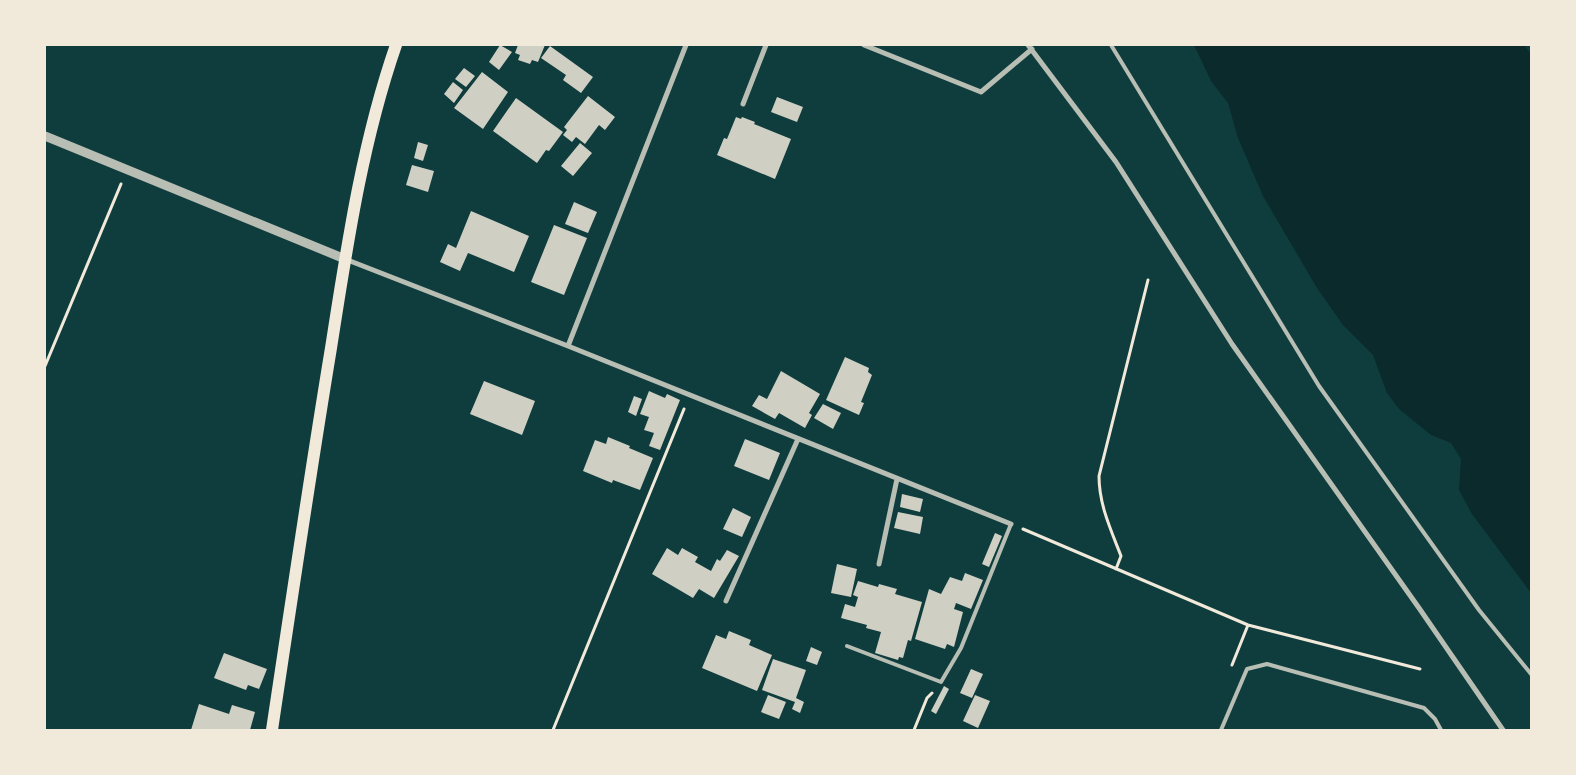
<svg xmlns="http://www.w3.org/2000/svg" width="1576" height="775" font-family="'Noto Sans',sans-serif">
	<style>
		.water { fill: #0a2a2b }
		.building { fill: #cfcfc3 }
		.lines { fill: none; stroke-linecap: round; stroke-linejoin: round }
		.path { stroke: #f1e9da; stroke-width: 3 }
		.service { stroke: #b8beb3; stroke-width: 4 }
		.minor { stroke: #b8beb3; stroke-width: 5 }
		.tertiary { stroke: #b8beb3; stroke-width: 9 }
		.primary { stroke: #f1e9da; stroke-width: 12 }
	</style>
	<rect width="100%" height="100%" fill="#0f3d3e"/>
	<!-- water -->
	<path class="water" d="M1194,45H1524L1531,54V593L1472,514L1459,490L1461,459L1451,443L1431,435L1399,409L1387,393L1373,355L1343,325L1317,288L1263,196L1238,138L1228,103L1211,81Z"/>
	<!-- building -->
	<path class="building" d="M500,45L512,52L499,70L489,62Z
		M518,45H545L538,62L532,60L530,64L518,60L520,55L515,53Z
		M550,46L593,77L581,93L563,80L566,75L541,58Z
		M464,68L475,76L466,87L455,79Z
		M482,72L508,92L483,129L454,108Z
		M453,82L463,90L454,103L444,94Z
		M588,96L615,117L605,130L599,125L585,144L576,137L572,142L563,135L567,130L564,127Z
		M777,97L803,107L797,122L771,112Z
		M516,98L563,132L549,151L546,150L537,163L493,131Z
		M736,117L741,119L742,117L755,122L754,124L791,139L775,179L717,155L724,138L727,139Z
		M418,142L428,145L423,161L414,158Z
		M580,143L592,153L573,176L561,166Z
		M412,165L434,171L428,192L406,185Z
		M574,202L597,212L588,233L565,224Z
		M471,211L529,236L514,272L468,253L460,271L440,262L448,244L456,248Z
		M554,225L587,238L564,295L531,282Z
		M845,357L869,368L868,372L872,375L861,402L864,403L859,415L826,400Z
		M781,371L820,394L809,413L812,415L805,428L779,413L775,419L752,406L759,395L767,399Z
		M484,381L535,401L522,435L470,414Z
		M649,391L665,398L667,394L680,400L660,450L649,446L654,433L644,430L649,417L640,414Z
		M634,396L642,399L636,416L628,412Z
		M823,404L841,413L833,429L814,418Z
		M608,437L630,446L629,448L653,458L640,490L613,480L612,483L583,471L595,440L606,444Z
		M745,439L780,453L769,480L734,466Z
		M902,494L923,499L920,512L900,507Z
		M733,508L751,517L742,537L723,529Z
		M898,512L923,517L920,534L894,528Z
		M995,533L1002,536L989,567L982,564Z
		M667,548L678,555L682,548L698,557L695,562L711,571L717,559L720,561L727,550L739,556L714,598L699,589L693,598L652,574Z
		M837,564L857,569L851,597L831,593Z
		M965,573L983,580L971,609L956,603L954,609L963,612L954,647L947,644L945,649L915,639L929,589L941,594L950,577L962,581Z
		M858,581L878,587L879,584L897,589L895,594L922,602L911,641L908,640L903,658L899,657L898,660L875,653L881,632L866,628L867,625L841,618L845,604L855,607L858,597L853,595Z
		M729,631L751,640L749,645L772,655L757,691L702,668L716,635L726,639Z
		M811,647L822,652L817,665L806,661Z
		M224,653L267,669L259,689L248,685L246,690L214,678Z
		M773,659L806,670L796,698L804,702L800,713L792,709L795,702L762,690Z
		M971,669L983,674L972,698L960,693Z
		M944,686L949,689L936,714L931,711Z
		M768,695L786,702L779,719L761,712Z
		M975,695L990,701L978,728L963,721Z
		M199,704L229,714L232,705L255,712L250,730H191Z"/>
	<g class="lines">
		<!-- path -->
		<path class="path" d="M45,366L121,184
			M1023,529L1248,625L1420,669
			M1116,569L1121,556C1111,530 1099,505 1099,476L1148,280
			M1232,665L1248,625
			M553,730L684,409
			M914,730L927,698L932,693"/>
		<!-- service -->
		<path class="service" d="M1111,45L1319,386L1479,610L1531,674
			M847,646L941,682L961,648L1011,524
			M1221,730L1247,669L1267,664L1424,708L1435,719L1441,730"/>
		<!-- minor -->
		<path class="minor" d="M864,45L981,92L1032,49
			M1028,45L1116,162L1232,344L1419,608L1503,730
			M743,104L766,45
			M345,259L568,346L1011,524
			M568,346L686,45
			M879,564L897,479
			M726,601L798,439"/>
		<!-- tertiary -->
		<path class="tertiary" d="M45,136L345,259"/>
		<!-- primary -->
		<path class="primary" d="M272,730C291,603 310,475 331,348C347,246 362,143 396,45"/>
	</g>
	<!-- border -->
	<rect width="1576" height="775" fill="none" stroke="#f1e9da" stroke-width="92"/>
</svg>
